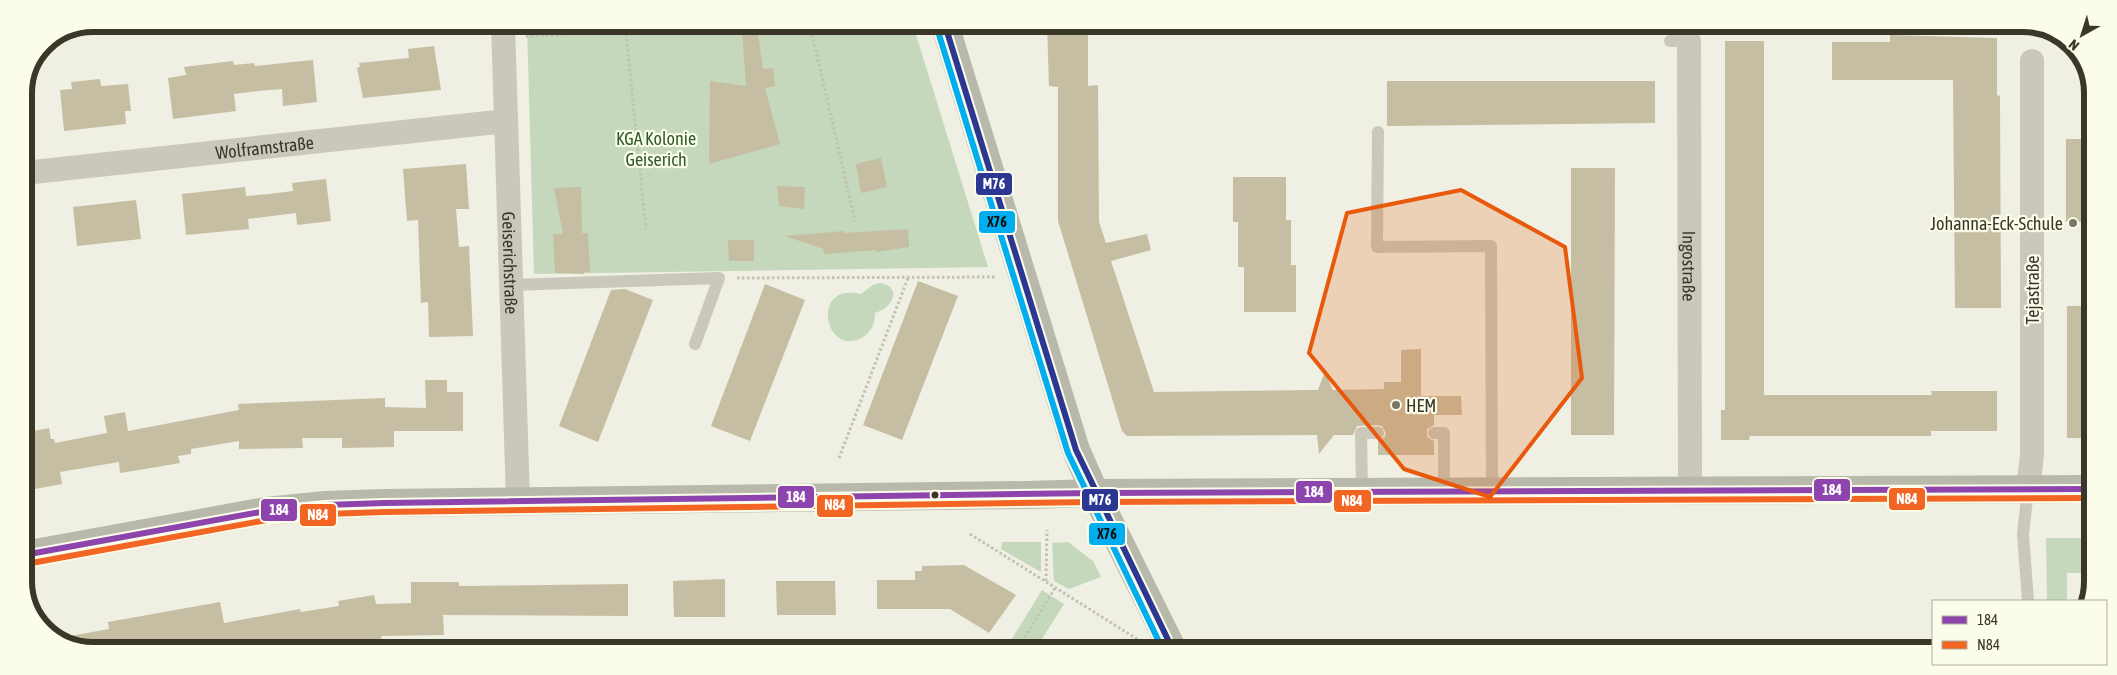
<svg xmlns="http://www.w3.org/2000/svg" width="2117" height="675" font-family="'Asap Condensed',sans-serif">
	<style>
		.green { fill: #c5d8bb }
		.building { fill: #c5bea3 }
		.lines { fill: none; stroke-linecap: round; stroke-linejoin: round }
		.path { stroke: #c2c1b3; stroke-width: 3; stroke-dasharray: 2.5 2.5; stroke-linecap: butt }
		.lane { stroke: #c9c8bb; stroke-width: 12 }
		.street { stroke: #c9c8bb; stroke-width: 24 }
		.secondary { stroke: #b9b9ab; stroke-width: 28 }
		.bus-1-casing { stroke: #fbfcea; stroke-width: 10 }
		.bus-2-casing { stroke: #fbfcea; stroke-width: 10 }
		.bus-3-casing { stroke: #fbfcea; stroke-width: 10 }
		.bus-4-casing { stroke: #fbfcea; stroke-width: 10 }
		.bus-1 { stroke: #8e44ad; stroke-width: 6 }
		.bus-2 { stroke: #f26522; stroke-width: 6 }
		.bus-3 { stroke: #2c3792; stroke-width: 6 }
		.bus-4 { stroke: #00adef; stroke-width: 6 }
		.marked { fill: #e8590c; fill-opacity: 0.2; stroke: #e8590c; stroke-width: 4; stroke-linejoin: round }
		.poi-dot { fill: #7a7769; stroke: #fbfcea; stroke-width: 2 }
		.bus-dot { fill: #3b3728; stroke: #fbfcea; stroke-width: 2 }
		.labels { text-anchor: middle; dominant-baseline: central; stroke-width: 4.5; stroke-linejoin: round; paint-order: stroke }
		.park-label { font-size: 18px; fill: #305c29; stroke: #fbfcea }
		.street-label { font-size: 18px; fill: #3b3728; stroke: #fbfcea }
		.poi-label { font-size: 18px; fill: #3b3728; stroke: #fbfcea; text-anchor: end }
		.rim { fill: none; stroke: #3b3728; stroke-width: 6 }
		.line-badge { stroke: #fbfcea; stroke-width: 2 }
		.badge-label { font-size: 14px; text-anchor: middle; font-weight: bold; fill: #fff }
		.pale-badge-label { font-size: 14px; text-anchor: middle; font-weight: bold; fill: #111 }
	</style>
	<rect width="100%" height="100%" fill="#efefe3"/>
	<!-- green -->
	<path class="green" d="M527,24L913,25L988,267L534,274Z
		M1330,25L1710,26V31Z
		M880,283C903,287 893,308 875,313C875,323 872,331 863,337C826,360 808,282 861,294L873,285Z
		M2046,538H2091V550H2085V573H2067V601H2047Z
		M1002,542H1041V572L1001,549Z
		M1068,542L1093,561L1101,577L1069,589L1054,581L1052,543Z
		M1042,590L1064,604L1035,650H1005Z"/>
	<!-- building -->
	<path class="building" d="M1047,25H1088V86L1098,85L1099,222L1106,243L1147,234L1151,250L1111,261L1154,392L1318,390L1325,371L1333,390L1384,389V382H1401V350L1421,349V396H1461L1462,415H1434V425L1427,429V437L1434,441V455H1378V441L1385,437L1386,433L1382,426L1378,425L1357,426L1353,435H1334L1319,454L1317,435L1127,436L1122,431L1058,221V87L1049,86Z
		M757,28L763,69L773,68L775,86L765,88L780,144L709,164L710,81L746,86L742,30Z
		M1890,35L1997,38V95L2000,96L2001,308H1955L1953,80H1832V42H1890Z
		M1725,41H1764V395H1932L1931,391H1997V431H1931V436H1750L1749,440H1721V410H1725Z
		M434,46L441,90L363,98L357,68L360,67L359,63L409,58L408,49Z
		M313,60L317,102L283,106L282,89L258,91L234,94L236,111L173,119L168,78L186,75L184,67L233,61L234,65L254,63L255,66Z
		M100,79L101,86L128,84L131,111H125L126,124L64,131L60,90L72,89L71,82Z
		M1387,81H1655V123L1387,126Z
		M2066,139H2093L2092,222H2066Z
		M881,158L887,187L861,193L856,164Z
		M466,164L469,209H456L459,247L469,246L473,336L429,337L428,302L421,303L418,220L407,221L403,169Z
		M1571,168H1615L1614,435H1571Z
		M1233,177H1286V220H1291V265H1296V312H1244V267H1238V222H1233Z
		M326,179L331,221L297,225L296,213L248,219L249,229L186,235L182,194L245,187L246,196L269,194L293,191L292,183Z
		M777,186L805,187L804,209L779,206Z
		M581,187L582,233H588L590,272H584V274L555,273L553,234H563L554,188Z
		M136,200L141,239L77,246L73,207Z
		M908,229L909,247L876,252V250L824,254L823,249L785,236L844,231V233Z
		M728,240H754V261H729Z
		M918,281L958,296L902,440L863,425Z
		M765,284L805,300L750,441L711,426Z
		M625,289L653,300L598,442L559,426L611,290Z
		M2067,306H2092V438H2067Z
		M425,380H447V392H463V431H394V447L342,448V438H302L303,448L239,449V441L191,449V454L178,456L180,463L151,468L120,473L119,462L60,472L62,484L24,491V433L49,428L51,439H54L55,443L107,433L104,416L125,412L128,431L239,410L238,404L385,398V407L426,408Z
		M964,565L1016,595L989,633L950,609H877V580H915V571H922V566Z
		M725,579V617H674L673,581Z
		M776,581H835L836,615H777Z
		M411,582H459V586L628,584V616L443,615L444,635L381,636L384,649H363V645L342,649H206L205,644L178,649H75L60,638L109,629L108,622L220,602L224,623L300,609L301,612L339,606L338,601L374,595L376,604L411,603Z"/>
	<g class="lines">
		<!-- path -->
		<path class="path" d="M625,24L646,229
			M810,25L855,221
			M526,36L703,30L716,25
			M737,278L995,277
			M839,458L908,278
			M970,534L1137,639
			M1046,581L1047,530
			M1017,650L1055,588"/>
		<!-- lane -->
		<path class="lane" d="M1670,41H1689
			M1378,132L1377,247L1491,246L1492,491
			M511,285L719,278L695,344
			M1434,433H1444V492
			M2028,490L2023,534L2028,601
			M1362,492L1361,433H1378"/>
		<!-- street -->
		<g class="street">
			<path id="s1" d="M503,24L518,501"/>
			<path id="s2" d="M1689,41L1690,491"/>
			<path id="s3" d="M24,173L506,121"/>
			<path d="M2028,490L2032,455V61"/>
		</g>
		<!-- secondary -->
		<path class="secondary" d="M945,25L1076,450L1095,493L1173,650
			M24,555L266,511L325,505L384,503L1027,495L1095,493L2091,489"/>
		<!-- bus-1 casing -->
		<g class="bus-1-casing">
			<path id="bus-1" d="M24,555L266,511L325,505L384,503L1095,493L2091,489"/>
		</g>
		<!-- bus-2 casing -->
		<g class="bus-2-casing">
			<path id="bus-2" d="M26,564L267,520L326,514L384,512L1095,502L2091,498"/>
		</g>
		<!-- bus-3 casing -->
		<g class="bus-3-casing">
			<path id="bus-3" d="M945,25L1076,450L1173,650"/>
		</g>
		<!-- bus-4 casing -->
		<g class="bus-4-casing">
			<path id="bus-4" d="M937,28L1068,453L1163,650"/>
		</g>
		<!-- bus-1 -->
		<use href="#bus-1" class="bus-1"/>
		<!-- bus-2 -->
		<use href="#bus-2" class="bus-2"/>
		<!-- bus-3 -->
		<use href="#bus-3" class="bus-3"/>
		<!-- bus-4 -->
		<use href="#bus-4" class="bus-4"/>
	</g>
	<!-- marked area -->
	<path class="marked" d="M1461,190L1565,247L1582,378L1490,497L1404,469L1309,353L1347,213Z"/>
	<!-- markers -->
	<g class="poi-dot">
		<circle cx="2073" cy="223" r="5"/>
		<circle cx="1396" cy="405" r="5"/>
	</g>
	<circle class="bus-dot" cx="935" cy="495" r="4.5"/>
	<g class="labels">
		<!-- park labels -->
		<g class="park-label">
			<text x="656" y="138">KGA Kolonie<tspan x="656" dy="21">Geiserich</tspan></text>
		</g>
		<!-- street labels -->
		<g class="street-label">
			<text stroke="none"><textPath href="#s3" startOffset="242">Wolframstraße</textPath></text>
			<text stroke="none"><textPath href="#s1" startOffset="239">Geiserichstraße</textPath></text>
			<text stroke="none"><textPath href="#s2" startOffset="225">Ingostraße</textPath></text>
			<text transform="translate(2032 290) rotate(-90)">Tejastraße</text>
		</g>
		<!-- poi labels -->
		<g class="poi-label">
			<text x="2063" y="223">Johanna-Eck-Schule</text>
			<text x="1406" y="405" text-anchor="start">HEM</text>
		</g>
	</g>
	<!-- crop -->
	<path d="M0 0H2117V675H0ZM93 32H2023A61 61 0 0 1 2084 93V581A61 61 0 0 1 2023 642H93A61 61 0 0 1 32 581V93A61 61 0 0 1 93 32Z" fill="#fbfcea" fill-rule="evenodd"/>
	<path class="rim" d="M93 32H2023A61 61 0 0 1 2084 93V581A61 61 0 0 1 2023 642H93A61 61 0 0 1 32 581V93A61 61 0 0 1 93 32Z"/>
	<g class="line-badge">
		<rect x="975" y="172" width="38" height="24" rx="5" fill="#2c3792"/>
		<rect x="978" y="210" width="38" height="24" rx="5" fill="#00adef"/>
		<rect x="1813" y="478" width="38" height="24" rx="5" fill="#8e44ad"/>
		<rect x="1295" y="480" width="38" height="24" rx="5" fill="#8e44ad"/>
		<rect x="777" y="485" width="38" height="24" rx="5" fill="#8e44ad"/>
		<rect x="1888" y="487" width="38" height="24" rx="5" fill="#f26522"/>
		<rect x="1081" y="488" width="38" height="24" rx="5" fill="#2c3792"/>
		<rect x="1333" y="489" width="39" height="24" rx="5" fill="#f26522"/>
		<rect x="816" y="494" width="38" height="24" rx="5" fill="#f26522"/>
		<rect x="260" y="498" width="38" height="24" rx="5" fill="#8e44ad"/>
		<rect x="299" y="503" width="38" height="24" rx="5" fill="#f26522"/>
		<rect x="1088" y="522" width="38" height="24" rx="5" fill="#00adef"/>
	</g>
	<g class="badge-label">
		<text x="994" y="189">M76</text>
		<text x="1832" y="495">184</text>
		<text x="1314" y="497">184</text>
		<text x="796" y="502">184</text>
		<text x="1907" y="504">N84</text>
		<text x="1100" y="505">M76</text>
		<text x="1352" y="506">N84</text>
		<text x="835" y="510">N84</text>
		<text x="279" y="515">184</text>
		<text x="318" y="520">N84</text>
	</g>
	<g class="pale-badge-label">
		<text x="997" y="227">X76</text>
		<text x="1107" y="539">X76</text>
	</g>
	<!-- legend -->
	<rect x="1932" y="600" width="175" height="65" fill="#fbfcea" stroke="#aead9c"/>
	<rect x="1942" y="616" width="25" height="8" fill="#8e44ad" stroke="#aead9c"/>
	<text x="1977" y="625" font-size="15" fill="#3b3728">184</text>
	<rect x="1942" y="641" width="25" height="8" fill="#f26522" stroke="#aead9c"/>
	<text x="1977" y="650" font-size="15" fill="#3b3728">N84</text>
	<!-- north arrow -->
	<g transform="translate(2082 35) rotate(219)" stroke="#fbfcea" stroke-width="4" paint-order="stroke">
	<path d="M0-4L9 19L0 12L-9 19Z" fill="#3b3728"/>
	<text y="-8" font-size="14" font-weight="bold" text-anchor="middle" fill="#3b3728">N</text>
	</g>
</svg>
